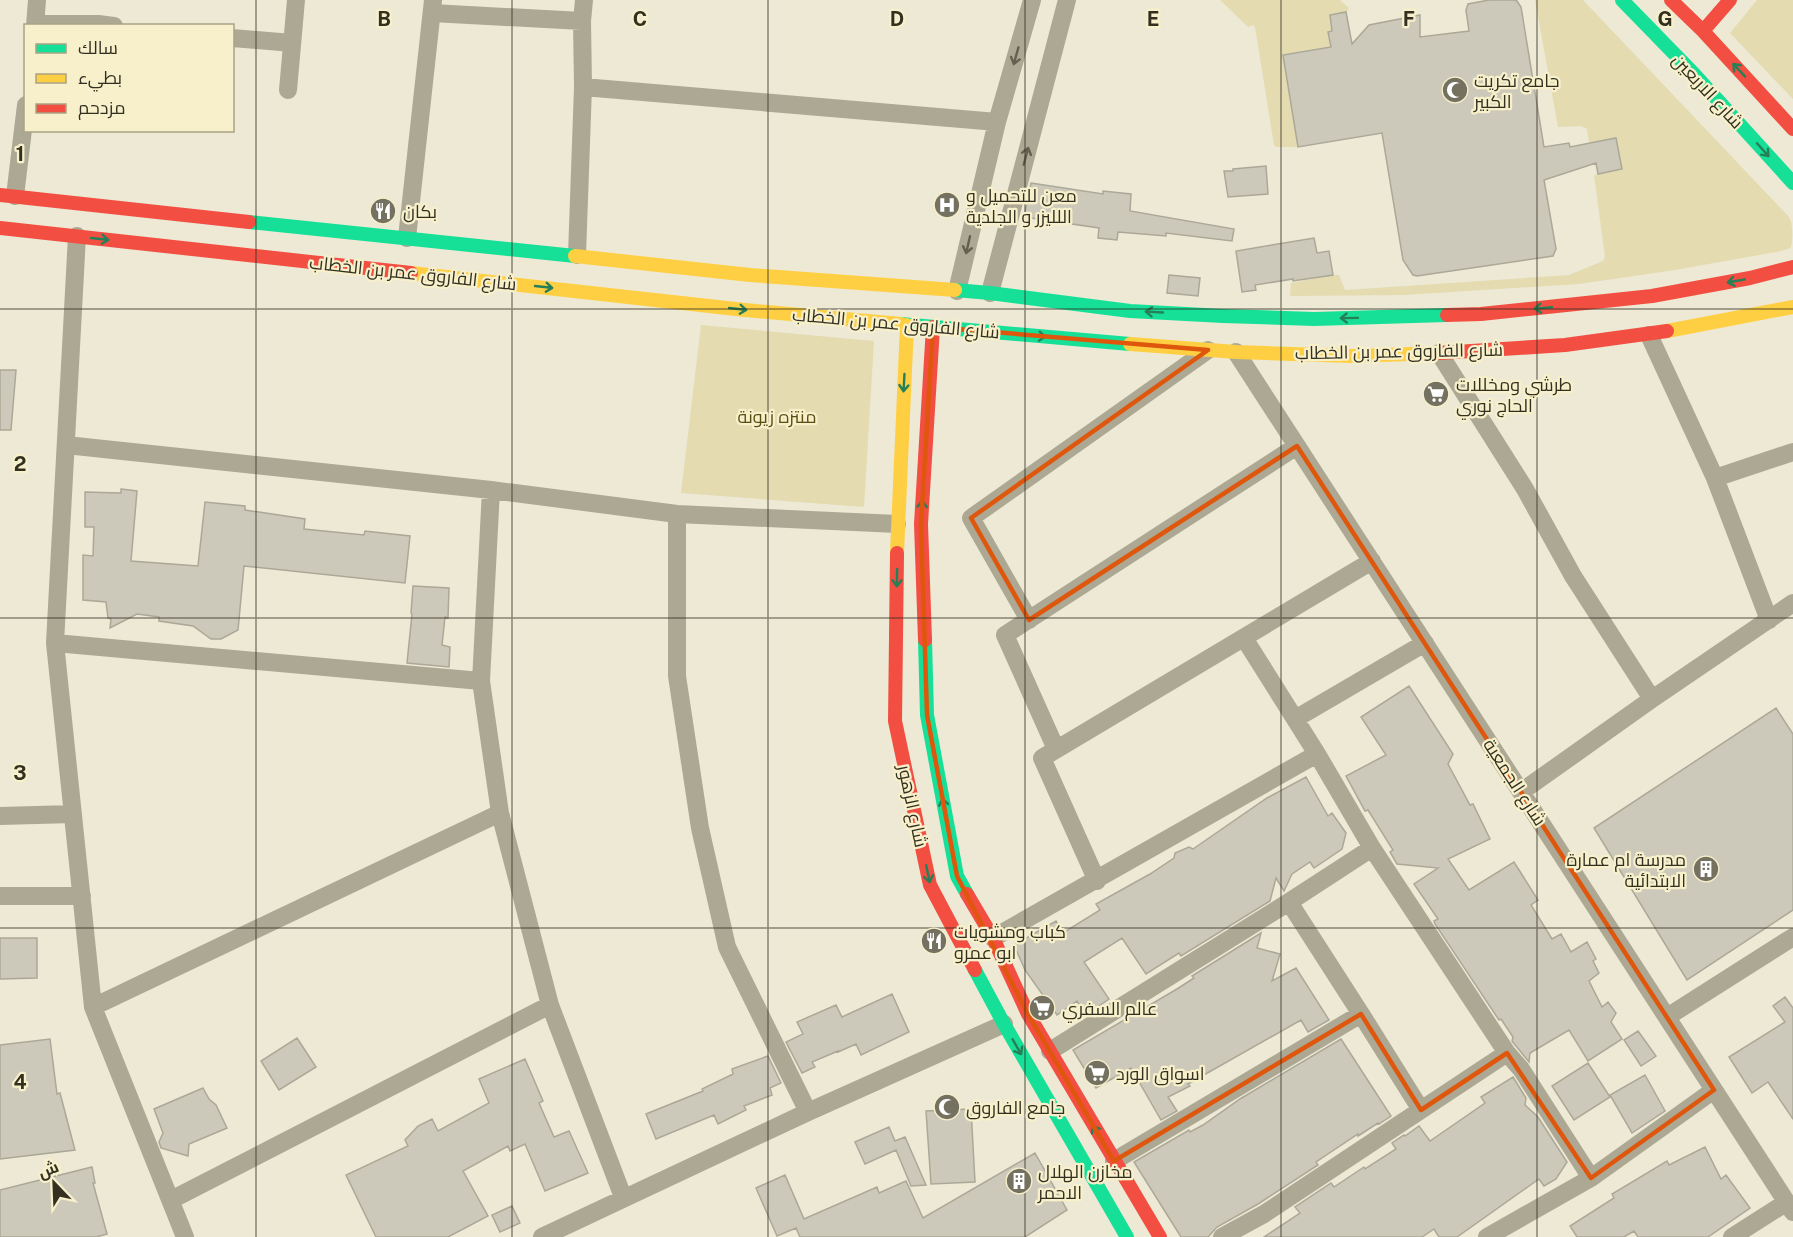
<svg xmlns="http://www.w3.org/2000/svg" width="1793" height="1237" font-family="'Public Sans',Cairo,sans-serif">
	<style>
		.green { fill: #e4dbb1 }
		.building { fill: #ccc9ba; stroke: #aba898; stroke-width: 1.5 }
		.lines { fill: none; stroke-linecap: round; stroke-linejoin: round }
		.street { stroke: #aca894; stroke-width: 18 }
		.fast { stroke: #16e098; stroke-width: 14 }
		.slow { stroke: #ffcf43; stroke-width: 14 }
		.jam { stroke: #f24e42; stroke-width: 14 }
		.oneway { stroke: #636050 }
		.oneway2 { stroke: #267f57 }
		.marked { fill: none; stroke: #df570d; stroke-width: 4.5; stroke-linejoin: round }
		.grid { fill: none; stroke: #333022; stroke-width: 1.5; stroke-opacity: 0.55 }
		.labels { text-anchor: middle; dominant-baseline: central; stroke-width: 4.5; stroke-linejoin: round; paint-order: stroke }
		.poi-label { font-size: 18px; fill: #333022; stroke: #f7f0cb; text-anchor: start }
		.street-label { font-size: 18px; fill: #333022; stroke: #f7f0cb }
		.park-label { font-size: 18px; fill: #5a4e13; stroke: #f7f0cb }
		.grid-label { font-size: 20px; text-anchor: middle; font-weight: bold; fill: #333022; stroke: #f7f0cb; stroke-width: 4.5; stroke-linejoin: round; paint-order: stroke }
	</style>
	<rect width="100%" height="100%" fill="#ede9d5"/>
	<!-- green -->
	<path class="green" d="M1220,0H1340L1349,8L1346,12L1330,15L1332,30L1328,32L1331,47L1283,56L1298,147H1276L1274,145L1255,27L1253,25L1248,27Z
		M1535,0H1583L1789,217C1793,223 1793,240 1791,247C1788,250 1780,251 1776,252L1675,270L1579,284L1404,295L1290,296L1291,283L1333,275H1339L1345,290L1569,275L1603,261L1605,257L1594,175L1622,169L1616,138L1589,143L1587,129L1581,126L1558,127Z
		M1757,0H1793V99L1730,33Z
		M701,325L874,341L864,507L681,493Z"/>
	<!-- building -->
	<path class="building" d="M1489,0H1514L1517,1L1521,7L1544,147L1569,143L1570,147L1616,138L1622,169L1598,174L1596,163L1544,180L1556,249L1553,256L1417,276L1413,275L1403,260L1382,133L1298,147L1283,55L1331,47L1328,32L1332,31L1330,15L1346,12L1352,44L1369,25L1420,15V37L1469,31L1466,10L1468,4Z
		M1266,166L1268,194L1228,197L1224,171H1233V169Z
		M1031,183L1103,194V191L1131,194L1130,211L1234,229L1232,241L1166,233V236L1118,232L1117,240L1098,238L1099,228L1024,217Z
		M1314,238L1317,253L1329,251L1333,275L1293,281V279L1255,285L1256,290L1242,292L1236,251Z
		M1169,275L1200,278L1198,296L1167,293Z
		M0,370H16L11,430H0Z
		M121,489L137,491L131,561L198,566L205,502L245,506V510L305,519L304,529L364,535L365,531L410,536L405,583L244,566L238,630L221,639H211L193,626L159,621V617L137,614L110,628L111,619L108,618L106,602L83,600V555L93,556L94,527H85V492L121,493Z
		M413,586L449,588L448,618L445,617L442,645L450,647L449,667L407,663L412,614L411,613Z
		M1409,686L1453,754L1448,764L1470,805L1473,804L1490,839L1448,859L1469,890L1514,862L1538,900L1531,905L1552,939L1561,934L1571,952L1587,942L1596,959L1593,961L1599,973L1589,981L1602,1007L1608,1002L1616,1013L1611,1022L1622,1039L1588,1061L1569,1030L1530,1053L1529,1062L1516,1046L1512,1041L1513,1037L1501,1019L1499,1020L1435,924L1434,921L1438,919L1414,884L1438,868L1397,864L1390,852L1393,850L1368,810L1365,811L1346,776L1386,755L1361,717Z
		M1776,708L1793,734V910L1687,980L1594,828Z
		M1306,777L1328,816L1332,813L1346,833L1342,849L1314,868L1310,862L1292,874L1284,891L1276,878L1270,901L1181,956L1179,953L1146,974L1122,938L1084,962L1109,999L1086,1015L1077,1001L1057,1015L1025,970L1014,945L1056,921L1063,933L1100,910L1096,904L1150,874L1174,858L1175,853L1189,847L1193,849L1267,798Z
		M1261,933L1257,948L1280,954L1272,981L1296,968L1329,1020L1308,1032L1301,1020L1188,1084L1190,1086L1168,1097L1177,1111L1161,1120L1131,1068L1096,1088L1073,1050L1177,989L1194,978L1192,976Z
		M0,938H37V978L0,979Z
		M892,994L909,1032L861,1055L856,1044L838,1052V1051L812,1062L815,1067L802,1073L786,1042L803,1034L797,1022L836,1005L842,1017Z
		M1785,997L1793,1008V1119L1768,1082L1752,1093L1729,1057L1785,1022L1773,1006Z
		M1638,1031L1656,1056L1641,1066L1624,1040Z
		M297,1038L316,1067L279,1090L261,1061Z
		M50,1039L57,1094L60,1093L75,1150L0,1159V1045Z
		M1341,1039L1391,1116L1379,1124L1378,1123L1358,1136V1134L1316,1162L1318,1165L1258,1204L1217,1227L1208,1237H1181L1134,1162L1189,1130L1190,1132L1203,1125L1240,1099Z
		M768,1056L781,1083L770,1088L772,1095L744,1106L746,1110L718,1124L714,1115L656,1139L646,1114L703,1091L702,1089L733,1074L732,1069Z
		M525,1059L543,1101L539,1103L554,1137L569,1131L588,1173L545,1191L525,1144L510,1151L508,1146L463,1171L488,1216L448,1237H376L346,1175L408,1146L405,1140L418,1126L432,1119L438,1131L489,1103L479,1079Z
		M1588,1063L1610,1097L1574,1120L1552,1086Z
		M1645,1075L1665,1111L1632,1133L1610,1095Z
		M1513,1077L1526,1098L1525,1105L1538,1117L1567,1162L1556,1179L1544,1186L1539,1179L1457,1237H1439L1434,1229L1422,1237H1264L1300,1213L1295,1207L1331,1183L1334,1187L1364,1167L1365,1169L1396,1149L1392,1143L1404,1135L1405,1136L1419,1126L1430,1141L1485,1103L1481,1097Z
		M203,1088L209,1099L216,1105L227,1128L189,1144L188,1156L161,1148L159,1142L163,1133L154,1109Z
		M971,1109L975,1182L931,1184L926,1111Z
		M889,1127L895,1141L905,1137L926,1185L911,1186L896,1150L865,1164L855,1142Z
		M1705,1147L1721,1179L1726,1175L1750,1208L1708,1237H1638L1634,1231L1624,1237H1577L1570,1226L1614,1198L1612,1194L1667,1161L1669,1165Z
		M1035,1153L1067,1210L1025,1237H800L796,1228L777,1236L756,1188L785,1175L804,1219L877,1187L879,1193L906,1181L923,1218Z
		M92,1167L95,1183H93L107,1234L96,1237H0V1190Z
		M512,1206L520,1223L500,1232L492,1215Z"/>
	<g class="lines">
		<!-- street -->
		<path class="street" d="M432,13L582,21
			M35,24H98L114,26
			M35,26L37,0
			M232,38L292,43
			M583,87L997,122
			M288,90L296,0
			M15,196L26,105
			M77,236L55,643L93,1007L185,1237
			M407,238L433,0
			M577,255L583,87L582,21L584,0
			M957,291L997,122L1032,0
			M990,293L1067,0
			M1649,335L1715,478L1769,620
			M1236,352L1793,1212
			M1439,353L1525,489L1573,576L1652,699
			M66,445L491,490L677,514L897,524
			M1715,478L1793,452
			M491,490L481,681L500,813L550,1005L623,1197
			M677,514V676L700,828L727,947L808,1112
			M1029,620L971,518L1208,350
			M1244,638L1295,719
			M55,643L481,681
			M1056,749L1005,635L1297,446
			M1317,754L1372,848L1507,1053
			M1521,792L1652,699L1793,603
			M0,816L73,814
			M1097,881L1042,758L1372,561
			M0,896H82
			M993,938L1317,754L1295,719L1425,643
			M93,1007L500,813
			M1361,1014L1421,1110
			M1667,1017L1793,937
			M1050,1051L1289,902L1372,848
			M1114,1161L1361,1014L1289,902
			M171,1200L550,1005
			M542,1237L808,1112L1004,1024
			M1222,1237L1264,1214L1507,1053L1521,1069L1591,1178
			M1487,1237L1591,1178L1714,1090
			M1732,1237L1787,1202"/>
		<!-- fast -->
		<path class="fast" d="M1622,0L1695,75L1793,183
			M249,222L575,256
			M955,290L990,293L1130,311L1223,316L1314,319L1447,315
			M901,324L1130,344
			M925,640L927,715L957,876L967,894
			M975,970L1004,1024L1127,1237"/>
		<!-- slow -->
		<path class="slow" d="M575,256L750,275L955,290
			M411,273L745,310L901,324
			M1667,331L1793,307
			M1130,344L1236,352L1351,356L1440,353
			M897,553L907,325"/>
		<!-- jam -->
		<path class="jam" d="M1671,0L1703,31L1793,129
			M1703,31L1730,0
			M0,195L249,222
			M0,228L411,273
			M1447,315L1481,314L1652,296L1750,278L1793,267
			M1440,353L1565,345L1667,331
			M897,553L895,721L930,885L975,970
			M925,640L921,524L933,327
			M967,894L993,938L1028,1014L1160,1237"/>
	</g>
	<!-- one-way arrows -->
	<defs><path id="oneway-shaft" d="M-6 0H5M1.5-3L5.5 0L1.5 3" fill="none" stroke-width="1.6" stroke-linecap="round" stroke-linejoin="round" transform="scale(1.5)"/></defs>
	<g class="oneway">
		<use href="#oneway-shaft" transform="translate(1016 56) rotate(106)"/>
		<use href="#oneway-shaft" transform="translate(1026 156) rotate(-75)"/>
		<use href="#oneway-shaft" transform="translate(968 245) rotate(103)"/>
	</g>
	<g class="oneway2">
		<use href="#oneway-shaft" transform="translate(1739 70) rotate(-133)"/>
		<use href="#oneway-shaft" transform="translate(1763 150) rotate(48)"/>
		<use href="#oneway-shaft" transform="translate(100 239) rotate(6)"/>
		<use href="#oneway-shaft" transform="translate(1736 281) rotate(170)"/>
		<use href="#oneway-shaft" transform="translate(544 287) rotate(6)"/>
		<use href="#oneway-shaft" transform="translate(1543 308) rotate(175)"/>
		<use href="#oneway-shaft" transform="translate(738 309) rotate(6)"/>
		<use href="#oneway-shaft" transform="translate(1154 312) rotate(-177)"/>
		<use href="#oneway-shaft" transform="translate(1349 318) rotate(179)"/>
		<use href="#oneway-shaft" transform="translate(1037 336) rotate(5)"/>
		<use href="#oneway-shaft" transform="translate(904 383) rotate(93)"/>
		<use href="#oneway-shaft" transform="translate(922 509) rotate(-87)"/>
		<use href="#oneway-shaft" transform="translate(897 578) rotate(91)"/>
		<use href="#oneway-shaft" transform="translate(944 807) rotate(-101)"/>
		<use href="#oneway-shaft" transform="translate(928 874) rotate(78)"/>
		<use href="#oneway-shaft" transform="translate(1017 1047) rotate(60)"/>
		<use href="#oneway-shaft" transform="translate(1097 1133) rotate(-120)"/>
	</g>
	<!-- marked area -->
	<path class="marked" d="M933,327L1208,350L971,518L1029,620L1297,446L1714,1090L1591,1178L1507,1053L1421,1110L1361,1014L1114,1161L1028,1014L957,876L927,715L921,524Z"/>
	<!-- grid -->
	<path class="grid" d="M256,0V1237M512,0V1237M768,0V1237M1025,0V1237M1281,0V1237M1537,0V1237M0,309H1793M0,618H1793M0,928H1793"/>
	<!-- icons -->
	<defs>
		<g id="mosque-disc" transform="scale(1.35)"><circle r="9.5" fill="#747161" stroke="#f7f0cb"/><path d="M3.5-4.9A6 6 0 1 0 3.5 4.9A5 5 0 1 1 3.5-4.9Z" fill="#fff"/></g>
		<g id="hospital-disc" transform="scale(1.35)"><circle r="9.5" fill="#747161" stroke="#f7f0cb"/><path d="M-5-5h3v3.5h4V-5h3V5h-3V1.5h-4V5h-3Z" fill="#fff"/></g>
		<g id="restaurant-disc" transform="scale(1.35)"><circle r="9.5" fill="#747161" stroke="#f7f0cb"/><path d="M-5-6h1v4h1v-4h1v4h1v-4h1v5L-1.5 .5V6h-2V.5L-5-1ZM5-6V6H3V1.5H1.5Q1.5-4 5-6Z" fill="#fff"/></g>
		<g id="supermarket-disc" transform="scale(1.35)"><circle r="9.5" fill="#747161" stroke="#f7f0cb"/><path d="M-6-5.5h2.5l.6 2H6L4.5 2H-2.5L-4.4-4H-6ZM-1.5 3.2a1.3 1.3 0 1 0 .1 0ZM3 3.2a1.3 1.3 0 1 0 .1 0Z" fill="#fff"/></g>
		<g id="building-disc" transform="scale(1.35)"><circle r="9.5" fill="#747161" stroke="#f7f0cb"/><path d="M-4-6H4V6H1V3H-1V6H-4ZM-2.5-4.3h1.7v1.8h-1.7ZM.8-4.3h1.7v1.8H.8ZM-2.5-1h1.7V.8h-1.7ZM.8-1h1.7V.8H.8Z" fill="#fff"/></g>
	</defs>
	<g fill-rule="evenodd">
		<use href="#mosque-disc" x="1455" y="90"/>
		<use href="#hospital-disc" x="947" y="205"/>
		<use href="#restaurant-disc" x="383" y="211"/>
		<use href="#supermarket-disc" x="1436" y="394"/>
		<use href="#building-disc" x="1706" y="869"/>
		<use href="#restaurant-disc" x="934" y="941"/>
		<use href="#supermarket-disc" x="1042" y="1008"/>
		<use href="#supermarket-disc" x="1097" y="1073"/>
		<use href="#mosque-disc" x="947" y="1107"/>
		<use href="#building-disc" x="1019" y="1181"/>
	</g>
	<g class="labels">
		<!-- poi labels -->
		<g class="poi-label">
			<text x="1474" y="80">جامع تكريت<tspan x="1474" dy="21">الكبير</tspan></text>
			<text x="966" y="195">معن للتحميل و<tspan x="966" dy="21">اللليزر و الجلدية</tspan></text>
			<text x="403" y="211">بكان</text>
			<text x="1456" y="384">طرشي ومخللات<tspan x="1456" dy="21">الحاج نوري</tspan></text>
			<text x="1686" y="859" text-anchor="end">مدرسة ام عمارة<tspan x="1686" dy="21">الابتدائية</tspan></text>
			<text x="954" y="931">كباب ومشويات<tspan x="954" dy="21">ابو عمرو</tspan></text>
			<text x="1062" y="1008">عالم السفري</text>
			<text x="1116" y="1073">اسواق الورد</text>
			<text x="966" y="1107">جامع الفاروق</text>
			<text x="1038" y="1171">مخازن الهلال<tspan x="1038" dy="21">الاحمر</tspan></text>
		</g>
		<!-- street labels -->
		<g class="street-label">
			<text transform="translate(1708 91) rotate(47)">شارع الاربعين</text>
			<text transform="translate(413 273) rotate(6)">شارع الفاروق عمر بن الخطاب</text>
			<text transform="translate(896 323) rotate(5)">شارع الفاروق عمر بن الخطاب</text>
			<text transform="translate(1399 351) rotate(-1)">شارع الفاروق عمر بن الخطاب</text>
			<text transform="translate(1515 782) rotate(57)">شارع الجمعية</text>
			<text transform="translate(913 806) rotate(78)">شارع الزهور</text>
		</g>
		<!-- park labels -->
		<g class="park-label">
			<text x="777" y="416">منتزه زيونة</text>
		</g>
	</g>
	<g class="grid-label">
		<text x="384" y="26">B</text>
		<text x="640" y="26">C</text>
		<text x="897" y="26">D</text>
		<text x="1153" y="26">E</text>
		<text x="1409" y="26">F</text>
		<text x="1665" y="26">G</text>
		<text x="20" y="161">1</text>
		<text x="20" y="471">2</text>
		<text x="20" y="780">3</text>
		<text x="20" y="1089">4</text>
	</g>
	<!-- legend -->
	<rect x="24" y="24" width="210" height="108" fill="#f7f0cb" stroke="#a9a387" stroke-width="1.5"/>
	<rect x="36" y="44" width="30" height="9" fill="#16e098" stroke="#a9a387" stroke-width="1.5"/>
	<text x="78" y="54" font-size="18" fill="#333022">سالك</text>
	<rect x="36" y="74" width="30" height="9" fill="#ffcf43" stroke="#a9a387" stroke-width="1.5"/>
	<text x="78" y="84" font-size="18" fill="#333022">بطيء</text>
	<rect x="36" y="104" width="30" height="9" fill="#f24e42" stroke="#a9a387" stroke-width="1.5"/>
	<text x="78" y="114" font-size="18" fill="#333022">مزدحم</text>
	<!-- north arrow -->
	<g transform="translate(54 1183) rotate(337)" stroke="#f7f0cb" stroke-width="4.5" paint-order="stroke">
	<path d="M0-4.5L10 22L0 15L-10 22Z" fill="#333022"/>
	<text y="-9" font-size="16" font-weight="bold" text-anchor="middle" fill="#333022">ش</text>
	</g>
</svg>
